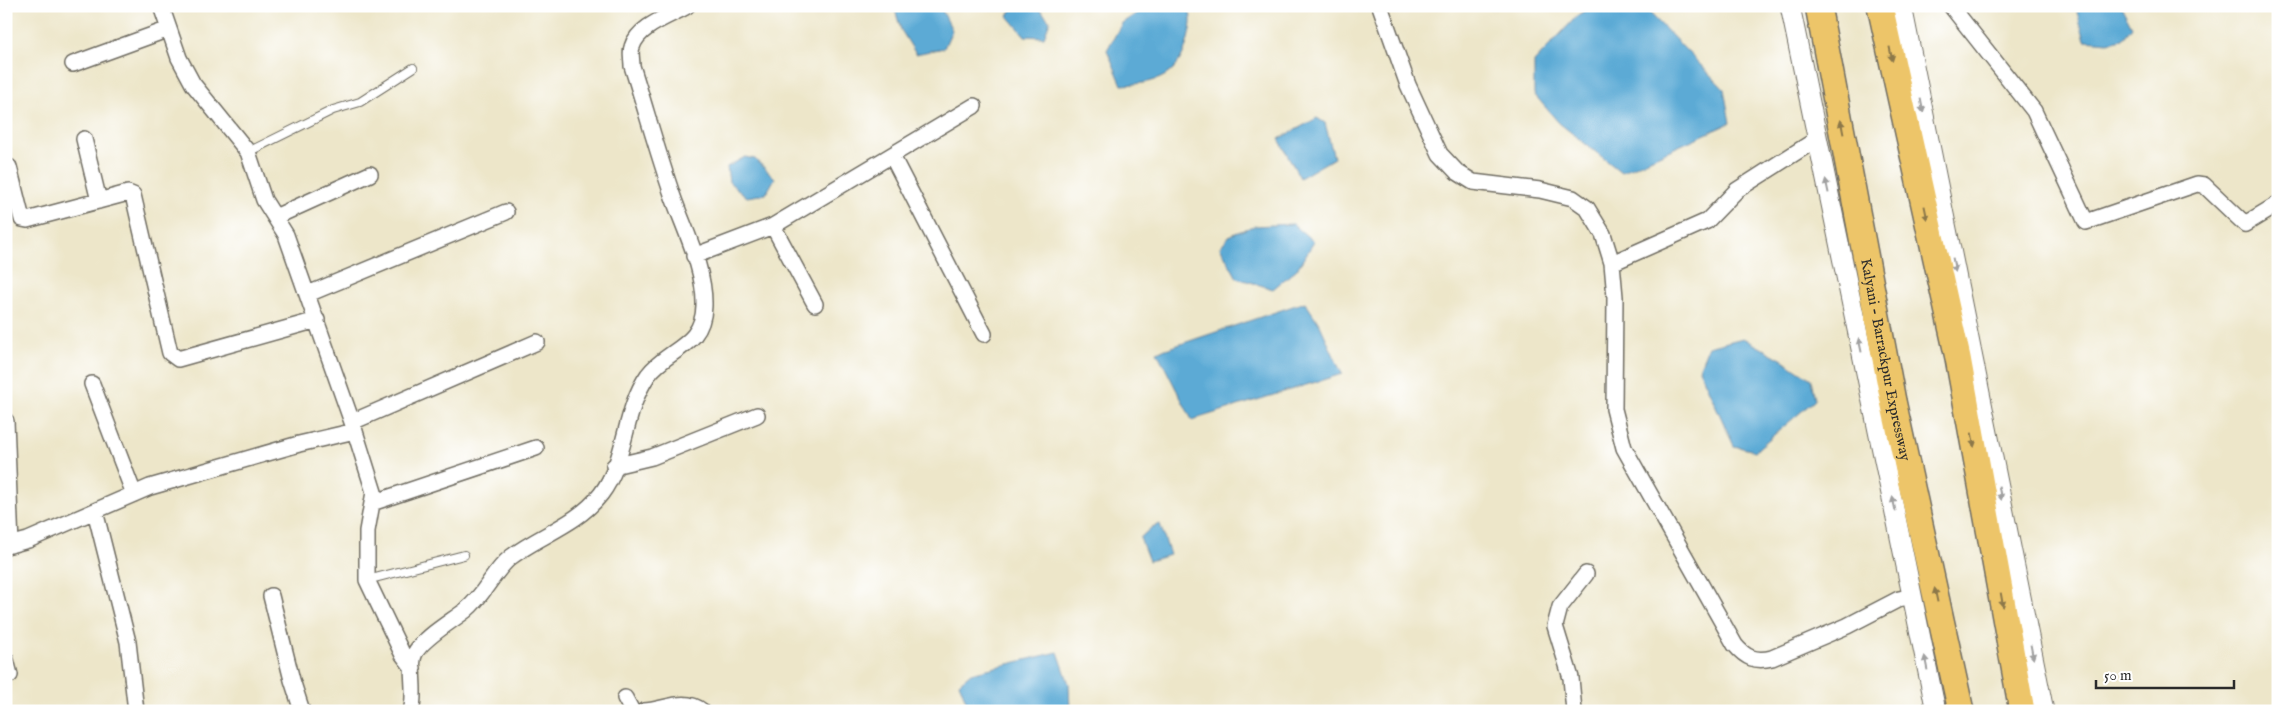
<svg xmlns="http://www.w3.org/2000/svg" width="2284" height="717" font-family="'IM FELL English',serif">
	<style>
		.water { fill: #5caad5; stroke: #446a80 }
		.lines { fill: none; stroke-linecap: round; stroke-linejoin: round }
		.service-casing { stroke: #6f6c62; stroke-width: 10 }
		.minor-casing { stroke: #6f6c62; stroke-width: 18 }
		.tertiary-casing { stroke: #6f6c62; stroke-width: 21 }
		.trunk-casing { stroke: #6f6c62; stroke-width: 28 }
		.service { stroke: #fff; stroke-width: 8 }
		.minor { stroke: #fff; stroke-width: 15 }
		.tertiary { stroke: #fff; stroke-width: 19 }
		.trunk { stroke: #edc569; stroke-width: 25 }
		.oneway { fill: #8c784a }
		.oneway2 { fill: #a0a0a0 }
		.labels { text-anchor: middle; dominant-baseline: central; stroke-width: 4.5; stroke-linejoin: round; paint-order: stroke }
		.street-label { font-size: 15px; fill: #2b2b2b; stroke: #fff }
	</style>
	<rect width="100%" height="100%" fill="#fff"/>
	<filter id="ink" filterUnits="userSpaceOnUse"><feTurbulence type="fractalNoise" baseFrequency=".02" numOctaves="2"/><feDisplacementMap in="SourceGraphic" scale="10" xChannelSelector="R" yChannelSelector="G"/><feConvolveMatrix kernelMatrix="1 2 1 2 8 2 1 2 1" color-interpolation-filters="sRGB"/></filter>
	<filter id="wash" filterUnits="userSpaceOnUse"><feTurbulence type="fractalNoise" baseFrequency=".0096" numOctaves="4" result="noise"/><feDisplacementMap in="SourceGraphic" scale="20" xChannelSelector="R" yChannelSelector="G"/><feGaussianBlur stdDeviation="1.12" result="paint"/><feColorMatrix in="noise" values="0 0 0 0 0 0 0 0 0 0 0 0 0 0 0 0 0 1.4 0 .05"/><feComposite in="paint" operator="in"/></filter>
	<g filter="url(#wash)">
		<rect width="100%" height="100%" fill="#ede6c9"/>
		<!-- water -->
		<path class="water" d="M894,6H940L952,30L944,48L916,54L901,30Z
			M1014,6H1037L1050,21L1044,37L1025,36L1008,16Z
			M1148,6H1188C1193,19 1191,26 1188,39C1178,78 1157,83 1122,85L1107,50L1122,23Z
			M1592,6H1643L1724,89L1730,123L1621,172L1559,123L1534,94V62L1578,15Z
			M2078,6H2121L2132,27L2123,39L2108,42L2085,40L2077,12Z
			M1317,118L1325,123L1334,158L1300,178L1279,139Z
			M745,157L755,159L775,178L766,194L747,197L729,182L727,167Z
			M1293,224L1314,242L1297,269L1273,289L1237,278L1220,247L1230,235L1254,226Z
			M1305,302L1320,325L1342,374L1192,420L1157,352Z
			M1743,338L1783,360L1811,379L1815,400L1755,451L1734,446L1699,369L1708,347Z
			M1160,524L1170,555L1149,561L1140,538L1152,527Z
			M1058,652L1069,684L1070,711H970L959,683L971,673Z"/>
	</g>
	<g filter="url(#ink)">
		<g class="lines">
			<!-- service casing -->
			<g class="service-casing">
				<path id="service" d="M248,152L333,110L360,102L413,68
					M367,580L464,555"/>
			</g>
			<!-- minor casing -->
			<g class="minor-casing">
				<path id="minor" d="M161,6L179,58L193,84L248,152L264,200L286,235L352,422L374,492L367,531V580L403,655L413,668
					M1380,6L1408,85L1440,154L1457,172L1473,182L1540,190L1573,198L1587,208L1603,234L1612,263L1615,297L1614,409L1624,448L1735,645C1746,658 1755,662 1772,658L1847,626L1899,599L1913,596
					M1951,6L2034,111L2086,222L2197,184L2204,185L2245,224L2278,204
					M73,64L169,29
					M84,139L99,201
					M892,156L984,334
					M9,167L22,219L27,220L128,193L133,195L170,353L178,359L317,320
					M275,217L370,174
					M773,226L815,304
					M694,256L773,226L974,106
					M1612,263L1707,221L1737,190L1817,139
					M308,294L506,212
					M92,384L134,494
					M6,421L11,545
					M352,422L537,342
					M614,466L652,457L757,415
					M372,503L536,448
					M95,511L128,642L136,711
					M6,546L28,540L150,487L299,444L355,431
					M271,596L292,680L302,711
					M6,660L10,675
					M625,698L632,711
					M411,711C417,693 408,666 415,653C423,638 452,621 466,610C484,596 493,571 511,557C540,535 578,524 601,494C627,460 623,411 648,375C668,348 703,347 704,306C705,269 685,231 673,197C658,154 646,110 632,66C632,60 630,52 632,47C638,26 670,16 687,6
					M644,711C664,710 685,697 702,711
					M1574,711L1571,678L1555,626L1560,607L1586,574"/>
			</g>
			<!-- tertiary casing -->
			<g class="tertiary-casing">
				<path id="tertiary" d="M1790,6L1936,711
					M1902,6L2044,711"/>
			</g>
			<!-- trunk casing -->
			<g class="trunk-casing">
				<g id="trunk">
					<path id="s1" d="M1818,6L1893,401L1961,711"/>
					<path d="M1880,6L1958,358L2022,711"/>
				</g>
			</g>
			<!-- service -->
			<use href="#service" class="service"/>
			<!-- minor -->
			<use href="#minor" class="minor"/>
			<!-- tertiary -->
			<use href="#tertiary" class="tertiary"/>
			<!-- trunk -->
			<use href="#trunk" class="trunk"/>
		</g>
		<!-- one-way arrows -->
		<defs><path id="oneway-solid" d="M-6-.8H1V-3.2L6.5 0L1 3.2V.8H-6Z" transform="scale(1.25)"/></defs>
		<g class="oneway">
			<use href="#oneway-solid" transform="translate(1891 54) rotate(78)"/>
			<use href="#oneway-solid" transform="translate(1842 127) rotate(-101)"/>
			<use href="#oneway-solid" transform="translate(1926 213) rotate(78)"/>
			<use href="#oneway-solid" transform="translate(1973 440) rotate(80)"/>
			<use href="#oneway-solid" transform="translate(1936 595) rotate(-102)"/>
			<use href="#oneway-solid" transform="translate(2002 600) rotate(80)"/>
		</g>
		<g class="oneway2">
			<use href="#oneway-solid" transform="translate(1922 106) rotate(79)"/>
			<use href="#oneway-solid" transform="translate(1827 186) rotate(-102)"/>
			<use href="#oneway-solid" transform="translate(1954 265) rotate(79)"/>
			<use href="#oneway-solid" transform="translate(1860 345) rotate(-102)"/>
			<use href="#oneway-solid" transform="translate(2000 493) rotate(79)"/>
			<use href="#oneway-solid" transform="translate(1894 504) rotate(-102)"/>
			<use href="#oneway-solid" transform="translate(2032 652) rotate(79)"/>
			<use href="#oneway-solid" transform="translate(1926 663) rotate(-101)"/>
		</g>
	</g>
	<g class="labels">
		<!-- street labels -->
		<g class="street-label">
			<text stroke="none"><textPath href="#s1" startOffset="360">Kalyani - Barrackpur Expressway</textPath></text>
		</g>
	</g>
	<!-- margin -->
	<rect width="2284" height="717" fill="none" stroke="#fff" stroke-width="25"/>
	<!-- scale -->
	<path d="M2096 680v8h138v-8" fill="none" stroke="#2b2b2b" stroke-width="2.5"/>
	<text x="2104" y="680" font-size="15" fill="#2b2b2b" stroke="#ffffff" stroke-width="4" paint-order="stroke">50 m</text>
</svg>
